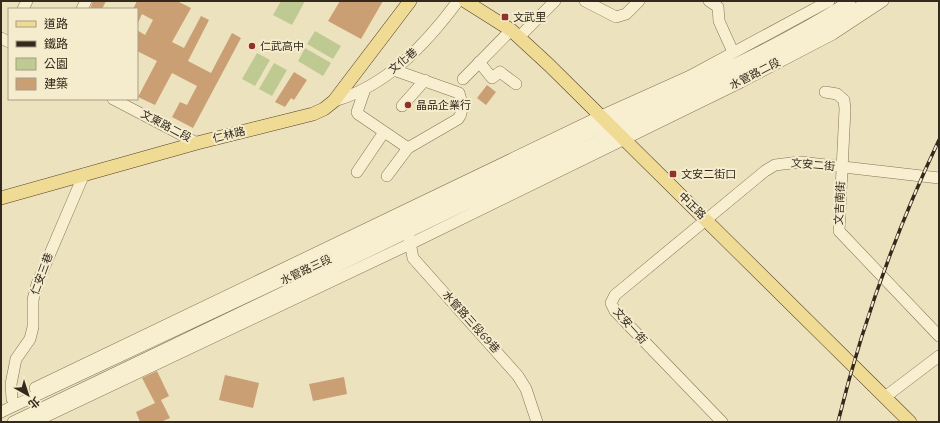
<svg xmlns="http://www.w3.org/2000/svg" width="940" height="423" font-family="Bitter,'Noto Sans TC',serif">
	<style>
		.green { fill: #beca92 }
		.building { fill: #ca9f74 }
		.lines { fill: none; stroke-linecap: round; stroke-linejoin: round }
		.minor-casing { stroke: #847357; stroke-width: 12 }
		.major-casing { stroke: #51402c; stroke-width: 14 }
		.minor { stroke: #f8efd0; stroke-width: 11 }
		.major { stroke: #f0db95; stroke-width: 13 }
		.rail-casing { stroke: #33291c; stroke-width: 3.5 }
		.rail { stroke: #f4eccd; stroke-width: 2; stroke-dasharray: 6; stroke-linecap: butt }
		.poi-dot { fill: #913129; stroke: #f4eccd; stroke-width: 1.5 }
		.labels { text-anchor: middle; dominant-baseline: central; stroke-width: 4; stroke-linejoin: round; paint-order: stroke }
		.poi-label { font-size: 11px; fill: #33291c; stroke: #f4eccd; text-anchor: start }
		.street-label { font-size: 11px; fill: #33291c; stroke: #f4eccd }
	</style>
	<rect width="100%" height="100%" fill="#ece2be"/>
	<!-- green -->
	<path class="green" d="M281,1H305L292,25L273,15Z
		M315,31L341,46L333,59L307,44Z
		M305,48L331,63L323,76L298,61Z
		M257,53L270,60L255,86L242,79Z
		M274,63L287,70L272,96L259,89Z"/>
	<!-- building -->
	<path class="building" d="M93,1H106L102,9H90Z
		M137,1H177L191,8L172,42L184,48L201,16L209,20L188,61L211,73L232,33L241,38L193,128L172,117L180,102L187,105L197,86L172,73L155,105L138,97L157,61L137,51V30L145,35L153,20L142,14L137,25V9H133Z
		M340,1H383L361,39L328,21Z
		M294,72L307,80L294,100L291,98L285,107L275,102Z
		M487,85L496,92L486,105L477,98Z
		M157,371L169,396L161,400L170,418L161,422H140L136,412L155,403L142,378Z
		M225,375L259,383L253,408L219,400Z
		M344,377L347,394L313,401L309,384Z"/>
	<g class="lines">
		<!-- minor casing -->
		<g class="minor-casing">
			<path id="minor" d="M585,1L616,17L626,14L639,1
				M709,1L718,7L719,21L733,52
				M23,9L27,1
				M82,9L86,1
				M519,37L555,1
				M1,38L9,42
				M479,62L492,78L500,72L516,84
				M463,79L511,30
				M365,89L357,112L358,114L408,148L458,119C464,112 462,102 459,93L394,70
				M825,92L837,94L844,100L845,109L839,231L939,336
				M113,99L197,143
				M334,101C387,86 426,44 458,1
				M402,106L425,80
				M357,172L384,132
				M387,176L408,148
				M409,237L413,258L518,376L526,389L537,422
				M35,388L601,116L690,76L829,1
				M885,397L939,356
				M12,399L11,384L16,359L30,339L33,327V300L37,284L84,174
				M1,412C193,322 385,233 575,140C667,95 763,56 850,1
				M13,422L725,80L827,27L869,1
				M34,422L410,244L741,82L833,34L883,1
				M722,422L615,311L611,303L615,295L765,171L775,165L800,162L939,178"/>
		</g>
		<!-- major casing -->
		<g class="major-casing">
			<path id="major" d="M465,1L511,30L549,65L910,422
				M1,198L197,143L313,114L324,109L334,101L410,1"/>
		</g>
		<!-- minor -->
		<use href="#minor" class="minor"/>
		<!-- major -->
		<use href="#major" class="major"/>
		<!-- rail casing -->
		<g class="rail-casing">
			<path id="rail" d="M838,422C862,324 896,231 939,140"/>
		</g>
		<!-- rail -->
		<use href="#rail" class="rail"/>
	</g>
	<!-- markers -->
	<g class="poi-dot">
		<rect x="501" y="13" width="8" height="8" rx="2"/>
		<circle cx="252" cy="46" r="4"/>
		<circle cx="408" cy="105" r="4"/>
		<rect x="669" y="170" width="8" height="8" rx="2"/>
	</g>
	<g class="labels">
		<!-- poi labels -->
		<g class="poi-label">
			<text x="513" y="17">文武里</text>
			<text x="260" y="46">仁武高中</text>
			<text x="416" y="105">晶品企業行</text>
			<text x="681" y="174">文安二街口</text>
		</g>
		<!-- street labels -->
		<g class="street-label">
			<text transform="translate(403 61) rotate(-40)">文化巷</text>
			<text transform="translate(755 74) rotate(-27)">水管路二段</text>
			<text transform="translate(166 126) rotate(28)">文東路二段</text>
			<text transform="translate(229 135) rotate(-14)">仁林路</text>
			<text transform="translate(813 165) rotate(5)">文安二街</text>
			<text transform="translate(840 203) rotate(-87)">文吉南街</text>
			<text transform="translate(692 206) rotate(44)">中正路</text>
			<text transform="translate(306 270) rotate(-25)">水管路三段</text>
			<text transform="translate(42 274) rotate(-70)">仁安三巷</text>
			<text transform="translate(471 322) rotate(48)">水管路三段69巷</text>
			<text transform="translate(630 326) rotate(48)">文安一街</text>
		</g>
	</g>
	<!-- border -->
	<rect width="940" height="423" fill="none" stroke="#33291c" stroke-width="4"/>
	<!-- legend -->
	<rect x="8" y="8" width="130" height="92" fill="#f4eccd" stroke="#a79e86"/>
	<rect x="16" y="21" width="20" height="6" fill="#f0db95" stroke="#a79e86"/>
	<text x="44" y="28" font-size="12" fill="#33291c">道路</text>
	<rect x="16" y="41" width="20" height="6" fill="#33291c" stroke="#a79e86"/>
	<text x="44" y="48" font-size="12" fill="#33291c">鐵路</text>
	<rect x="16" y="58" width="20" height="12" fill="#beca92" stroke="#a79e86"/>
	<text x="44" y="68" font-size="12" fill="#33291c">公園</text>
	<rect x="16" y="78" width="20" height="12" fill="#ca9f74" stroke="#a79e86"/>
	<text x="44" y="88" font-size="12" fill="#33291c">建築</text>
	<!-- north arrow -->
	<g transform="translate(28 395) rotate(141)" stroke="#f4eccd" stroke-width="3" paint-order="stroke">
	<path d="M0-3L7 15L0 10L-7 15Z" fill="#33291c"/>
	<text y="-6" font-size="11" font-weight="bold" text-anchor="middle" fill="#33291c">北</text>
	</g>
</svg>
